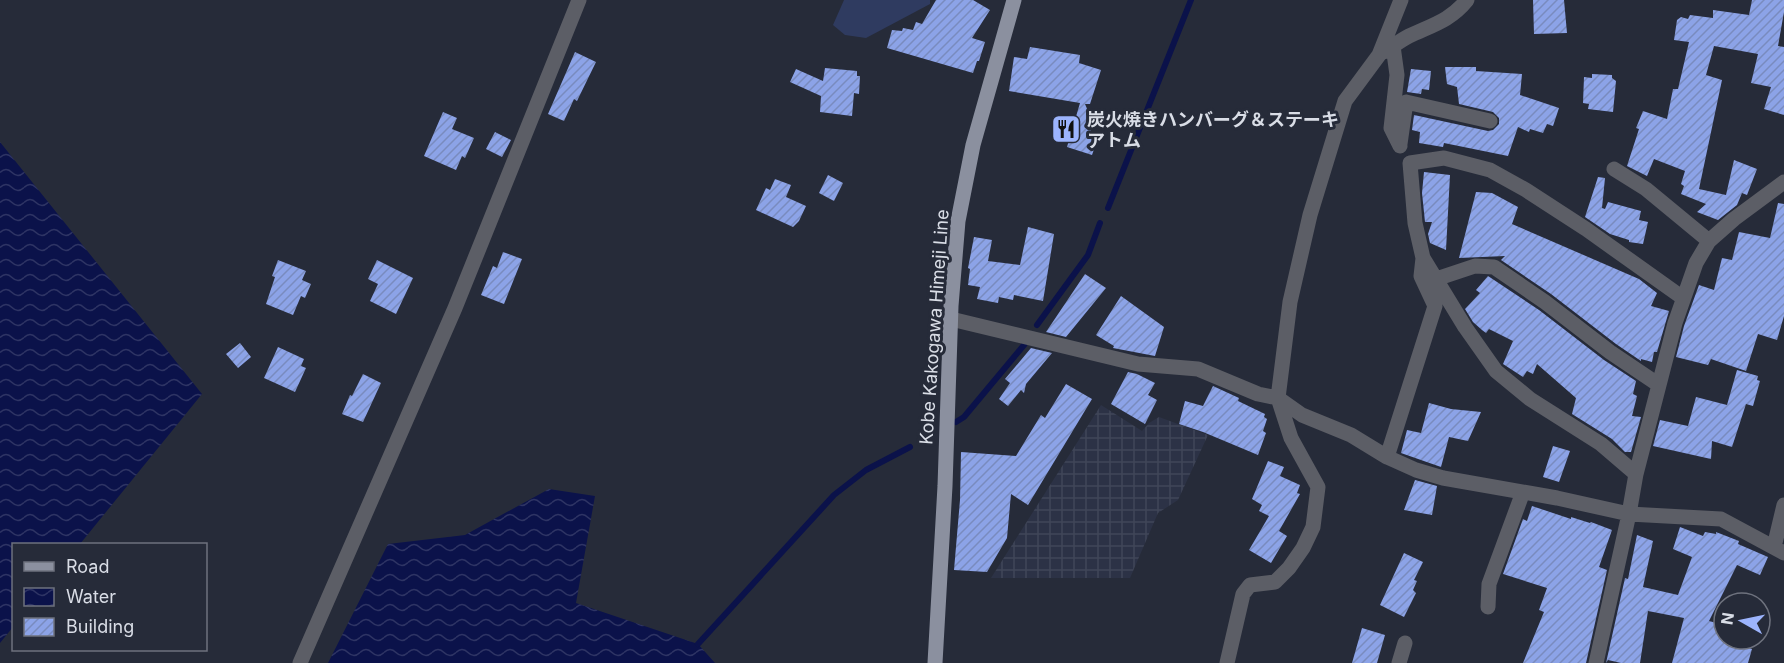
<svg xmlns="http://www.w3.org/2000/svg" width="1784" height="663" font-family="Inter,'Noto Sans JP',sans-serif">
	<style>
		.industrial { fill: url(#industrial-grid) }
		.green { fill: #2f3b60 }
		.water { fill: url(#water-waves) }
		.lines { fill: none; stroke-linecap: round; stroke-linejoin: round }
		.stream { stroke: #0b124a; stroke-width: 6 }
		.building { fill: url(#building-hatch) }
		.minor { stroke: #5c5e66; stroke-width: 15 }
		.major { stroke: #8b909f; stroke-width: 15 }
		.labels { text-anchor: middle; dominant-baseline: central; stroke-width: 6; stroke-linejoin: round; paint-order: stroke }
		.poi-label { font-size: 18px; font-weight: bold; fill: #d9dde6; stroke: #262b39; text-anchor: start }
		.street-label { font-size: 18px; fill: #d9dde6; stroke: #262b39 }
	</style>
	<defs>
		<pattern id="industrial-grid" width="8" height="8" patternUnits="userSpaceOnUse" patternTransform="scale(1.5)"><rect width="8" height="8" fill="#2c3246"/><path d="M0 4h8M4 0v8" fill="none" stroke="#404658"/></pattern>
		<pattern id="water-waves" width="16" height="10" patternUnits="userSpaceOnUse" patternTransform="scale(1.5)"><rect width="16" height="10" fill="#0b124a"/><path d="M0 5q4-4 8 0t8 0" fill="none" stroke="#2e3464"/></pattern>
		<pattern id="building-hatch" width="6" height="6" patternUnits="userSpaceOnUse" patternTransform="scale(1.5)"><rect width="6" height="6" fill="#8ca3e7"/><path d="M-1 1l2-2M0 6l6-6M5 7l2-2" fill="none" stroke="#798bbe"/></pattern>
	</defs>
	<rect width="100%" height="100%" fill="#262b39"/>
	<!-- industrial -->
	<path class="industrial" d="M1101,405L1142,431L1149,423L1159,417L1208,435L1178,500L1158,513L1130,578H991Z"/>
	<!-- green -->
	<path class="green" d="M844,0H930V4L866,38L845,35L833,25Z"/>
	<!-- water -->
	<path class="water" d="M0,142L202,394L80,544H14L13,627L0,643Z
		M549,489L595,496L576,603L698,644L715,663H328L388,544L465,535Z"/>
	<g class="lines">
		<!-- stream -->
		<path class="stream" d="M1108,208L1191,0
			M1037,325L1088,255L1100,223
			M956,422L964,417L1024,345
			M698,644L834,495L866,470L910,447"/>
	</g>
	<!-- building -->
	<path class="building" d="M936,0H973L990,10L972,38L985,42L979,61H977L973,73L887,48L892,30L902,31L903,28L913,30L916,22L922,24Z
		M1533,0H1564L1567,33L1534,34Z
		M1752,0H1784V12L1778,46L1784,47V115L1764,109L1771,87L1751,83L1758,54L1714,46L1706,75L1722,80L1699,189L1726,195L1734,160L1757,169L1747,195L1742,193L1737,205L1718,220L1697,212L1706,204L1681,194L1684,186L1681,184L1685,171L1654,159L1647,176L1627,166L1639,129L1636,128L1643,111L1667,119L1673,89H1678L1689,42L1674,40L1677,20L1681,17L1688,19L1690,15L1713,18V10L1749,15Z
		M1030,47L1080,55L1079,63L1101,70L1090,104H1085L1093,123L1090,132L1099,135L1092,155L1067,147L1080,103L1009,91L1014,57L1027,59Z
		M575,52L596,62L577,101L574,99L564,121L548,114Z
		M1445,67H1476V71L1522,74L1520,95L1559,108L1553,126L1547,124L1543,133L1530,129L1529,132L1518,127L1508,156L1444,143L1443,147L1419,143L1420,132L1412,130L1414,115L1488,131L1493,130L1499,124V118L1493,112L1459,104L1457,87L1447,84Z
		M825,68L857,71V76H860L859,94L854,93L852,116L820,112L821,96L790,82L796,69L823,81Z
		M1411,69L1431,71L1429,90L1422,89L1421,94L1407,92Z
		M1592,74L1612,75V78L1616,81L1613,112L1588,109L1589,104L1583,103L1584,77L1592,78Z
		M443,112L457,118L452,129L474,138L465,158L462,156L456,170L424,156Z
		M495,132L511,140L502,157L486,149Z
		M1424,172L1450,175L1446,250L1430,243L1428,234L1432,222H1425L1422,193Z
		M828,175L843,183L834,201L819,193Z
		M1598,177L1605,178L1602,208L1605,209L1608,202L1641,211L1639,220L1648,222L1643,244L1629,242V240L1610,234L1585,217Z
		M775,179L791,185L786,197L806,206L799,221L793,227L756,210L766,188L770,190Z
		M1476,192L1492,193L1518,207L1512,224L1639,279L1657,293L1651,306L1669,311L1657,352H1654L1652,362L1641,359V361L1616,344L1551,294L1501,260L1505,256L1459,258Z
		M1778,203L1784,204V316L1777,340L1758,334L1746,371L1711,359L1708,365L1676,357L1684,326L1699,285L1714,290L1722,258L1732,260L1739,232L1770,238Z
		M1028,227L1054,234L1043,301L1014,295L1013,300L999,297L998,303L977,299L980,287L968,285L970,269L968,268L974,237L992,240L988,261L1020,265Z
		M503,252L522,259L504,304L481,295L493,266L497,268Z
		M278,260L306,271L302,280L311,284L305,298L301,296L293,315L266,304L275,277L272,276Z
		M377,260L413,278L396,314L370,301L378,284L368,279Z
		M1085,274L1106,288L1066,337L1046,332Z
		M1488,276L1539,310L1604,360L1636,381L1633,394L1637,396L1632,416L1641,417L1631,452H1625L1612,439L1572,414L1576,398L1537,364L1533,374L1527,371L1523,377L1503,364L1513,341L1489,329L1486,333L1482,330L1473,322L1465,309L1480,293L1476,290Z
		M1121,296L1164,327L1155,356L1113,348L1114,346L1096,335Z
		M240,343L251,357L238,368L226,354Z
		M278,347L304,359L301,366L306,368L295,392L264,378Z
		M1031,348L1052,353L1026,384L1024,393L1021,390L1008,406L999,399L1010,383L1005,379Z
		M1737,370L1758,376L1757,380L1760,381L1753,406L1746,404L1732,447L1712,441L1711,459L1653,446L1660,420L1688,426L1696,397L1727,405Z
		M1128,372L1137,374L1155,383L1148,395L1157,400L1145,424L1111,404Z
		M363,374L381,383L363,422L342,414L350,395L352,396Z
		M1066,384L1092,399L1028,505L1011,494L1007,538L987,572L954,570L960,500L961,452L1016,456L1041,415L1045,418Z
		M1213,386L1239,398L1238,401L1265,414L1264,417L1267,419L1263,431L1266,433L1258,455L1203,432L1179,424L1185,401L1203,406Z
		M1429,403L1451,409L1481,412L1468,441L1449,437L1441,467L1401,453L1407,430L1421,433Z
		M1553,446L1570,451L1559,482L1543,477Z
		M1268,461L1284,467L1280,476L1300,485L1297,493L1300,494L1279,531L1287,536L1271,563L1249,550L1269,516L1259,511L1262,505L1252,499Z
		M1415,480L1437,486L1432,515L1404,510Z
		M1532,506L1571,519V517L1590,523L1591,522L1612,530L1599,567L1607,570L1586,663H1523L1544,612L1539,610L1547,588L1503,574L1523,519L1527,521Z
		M1680,527L1703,536L1705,532L1716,534V532L1739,541L1738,544L1768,557L1760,575L1737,565L1709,621L1724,625V640L1752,649L1748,663H1672L1684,618L1648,611L1640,663H1621L1608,660L1606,663L1625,578L1628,579L1637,535L1653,541L1643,587L1678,595L1692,557L1673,549Z
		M1404,553L1423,562L1414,580L1417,581L1413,590L1416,593L1404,617L1380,605Z
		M1362,628L1385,635L1377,663H1352Z"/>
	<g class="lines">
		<!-- minor -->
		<path class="minor" d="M1393,46L1397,75L1391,128L1400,146
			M1384,52C1392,47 1401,40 1409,36C1432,25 1450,21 1467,0
			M1400,144L1406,102L1490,121
			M1614,169L1646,189L1709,241
			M1436,279L1475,266L1494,267L1545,302L1610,352L1659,385
			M951,319L1138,364L1198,369L1258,394L1278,398L1302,415L1351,435L1387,457L1416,470L1443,478L1557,498L1629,514L1721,519L1784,553
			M1387,457L1435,306L1421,276L1423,258
			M1636,474L1601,444L1530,399L1496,371L1465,327L1423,258L1415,223L1410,163L1444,158L1490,170L1526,190L1586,229L1683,298
			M1774,547L1784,505
			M1488,607L1489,584L1523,492
			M300,663L455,308L579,0
			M1227,663L1243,594L1250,585L1275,582L1289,568L1303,548L1313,527L1318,487L1291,438L1278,398L1290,302L1310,215L1345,101L1379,55L1401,0
			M1399,663L1405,643
			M1596,663L1629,514L1636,474L1675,323L1696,263L1709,241L1734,219L1784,182"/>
		<!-- major -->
		<path class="major" d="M935,663L945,486L951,306L958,221L973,145L1014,0"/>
	</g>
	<!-- icons -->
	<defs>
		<g id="restaurant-square" transform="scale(1.5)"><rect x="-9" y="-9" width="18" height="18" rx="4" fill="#9cb4fd" stroke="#262b39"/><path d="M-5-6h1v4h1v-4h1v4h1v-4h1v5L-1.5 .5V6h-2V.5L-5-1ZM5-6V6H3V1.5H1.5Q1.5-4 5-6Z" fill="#111"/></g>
	</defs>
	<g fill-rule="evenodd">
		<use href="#restaurant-square" x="1066" y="129"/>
	</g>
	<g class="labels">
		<!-- poi labels -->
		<g class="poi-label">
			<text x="1087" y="119">炭火焼きハンバーグ＆ステーキ<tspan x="1087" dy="21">アトム</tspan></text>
		</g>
		<!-- street labels -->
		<g class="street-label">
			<text transform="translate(934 327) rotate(-86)">Kobe Kakogawa Himeji Line</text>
		</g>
	</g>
	<!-- legend -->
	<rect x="12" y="543" width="195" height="108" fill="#262b39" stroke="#6e727e" stroke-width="1.5"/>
	<rect x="24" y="562" width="30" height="9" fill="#8b909f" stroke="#6e727e" stroke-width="1.5"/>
	<text x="66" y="573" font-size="18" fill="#d9dde6">Road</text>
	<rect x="24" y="588" width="30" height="18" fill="url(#water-waves)" stroke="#6e727e" stroke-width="1.5"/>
	<text x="66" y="603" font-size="18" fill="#d9dde6">Water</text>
	<rect x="24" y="618" width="30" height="18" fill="url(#building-hatch)" stroke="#6e727e" stroke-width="1.5"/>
	<text x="66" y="633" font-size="18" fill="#d9dde6">Building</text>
	<!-- north arrow -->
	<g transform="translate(1742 621) rotate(279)"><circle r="28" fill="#262b39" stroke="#6e727e" stroke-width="1.5"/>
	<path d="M0-4.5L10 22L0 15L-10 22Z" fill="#9cb4fd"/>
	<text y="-9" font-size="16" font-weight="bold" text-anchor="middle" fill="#d9dde6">N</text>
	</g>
</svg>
